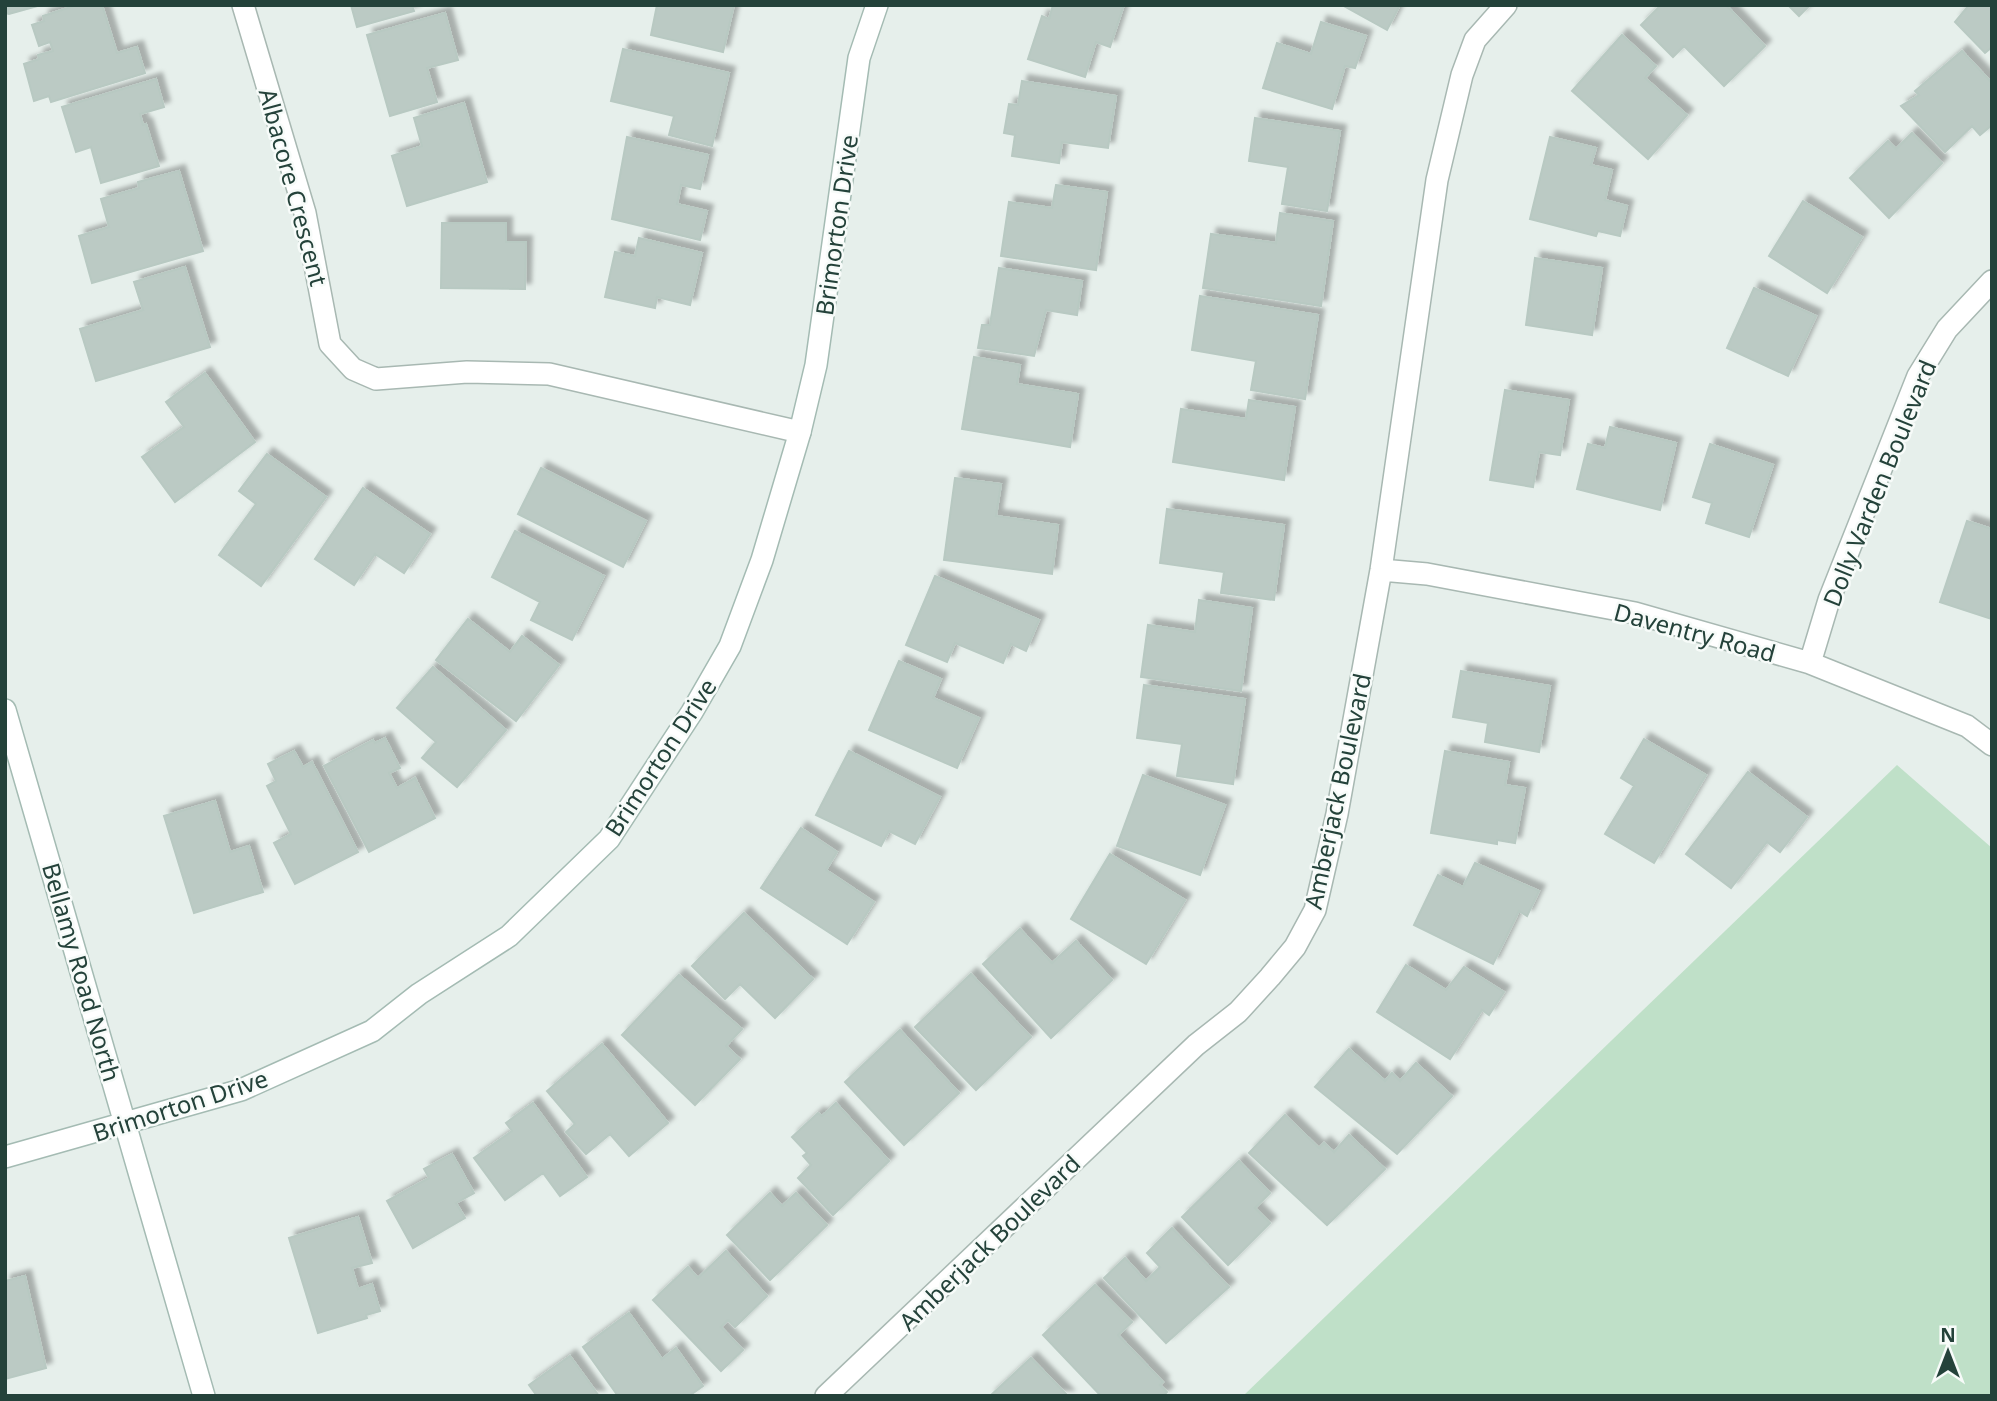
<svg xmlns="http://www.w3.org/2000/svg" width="1997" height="1401" font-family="'Noto Sans',sans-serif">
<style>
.green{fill:#bfe0c8}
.building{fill:#bbcac4;stroke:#b8c9c2;stroke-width:2;filter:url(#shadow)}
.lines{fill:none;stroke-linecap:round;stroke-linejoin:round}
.street-casing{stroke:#a8b8b2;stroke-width:24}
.secondary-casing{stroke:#a4bbb3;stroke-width:24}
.street{stroke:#fff;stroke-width:21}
.secondary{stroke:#fff;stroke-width:21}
.labels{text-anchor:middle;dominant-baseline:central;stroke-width:5;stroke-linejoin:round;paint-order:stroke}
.street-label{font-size:24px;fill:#24423a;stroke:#f7fbf9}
</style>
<defs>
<filter id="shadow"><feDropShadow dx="6" dy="-6" stdDeviation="2" flood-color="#0004"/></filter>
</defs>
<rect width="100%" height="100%" fill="#e6efeb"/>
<path class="green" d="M 1897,765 L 1992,848 L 1992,1396 L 1243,1396 Z"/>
<path class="building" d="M 5,5 L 41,5 L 9,14 L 5,13 Z
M 77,5 L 102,5 L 117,53 L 137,47 L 145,73 L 51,102 L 49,96 L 34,101 L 24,64 L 39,59 L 38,55 L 53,51 L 50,42 L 39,46 L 32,25 L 44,21 L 43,16 Z
M 351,5 L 412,5 L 414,11 L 357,27 Z
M 657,5 L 734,5 L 723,52 L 651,35 Z
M 1053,5 L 1124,5 L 1110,47 L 1096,42 L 1085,77 L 1028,59 L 1042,16 L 1049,19 Z
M 1342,5 L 1400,5 L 1387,30 Z
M 1661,5 L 1726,5 L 1765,46 L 1724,86 L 1684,46 L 1673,57 L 1641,25 Z
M 1788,5 L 1810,5 L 1799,16 Z
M 1969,5 L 1992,5 L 1992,47 L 1985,53 L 1955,22 Z
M 445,13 L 458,60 L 427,68 L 437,102 L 390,116 L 367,35 Z
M 1321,22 L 1366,36 L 1355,68 L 1345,66 L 1332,109 L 1263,88 L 1277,43 L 1311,54 Z
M 1622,35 L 1656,66 L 1645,78 L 1687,115 L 1648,159 L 1572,91 Z
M 623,49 L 729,73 L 712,146 L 669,135 L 674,116 L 611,101 Z
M 1962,51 L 1992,83 L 1992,125 L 1980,135 L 1972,126 L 1945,152 L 1901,106 L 1919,95 L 1915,91 Z
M 156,79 L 164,107 L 140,114 L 143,125 L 146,124 L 159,166 L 101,183 L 91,147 L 76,152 L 62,107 Z
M 1022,81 L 1116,96 L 1108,148 L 1062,142 L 1059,163 L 1012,156 L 1015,135 L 1004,133 L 1009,104 L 1018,105 Z
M 464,103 L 487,182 L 407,206 L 392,156 L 422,146 L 414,118 Z
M 1255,118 L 1340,131 L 1327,211 L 1282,204 L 1288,167 L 1249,161 Z
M 1912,133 L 1942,163 L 1889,218 L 1850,178 L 1888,141 L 1896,149 Z
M 627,137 L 708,155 L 700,189 L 681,185 L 677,204 L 707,211 L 700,240 L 612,219 Z
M 1550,137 L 1596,148 L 1591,165 L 1612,170 L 1605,200 L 1627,206 L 1620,236 L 1598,231 L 1596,236 L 1530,219 Z
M 179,171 L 203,251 L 92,283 L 79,236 L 109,227 L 101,199 L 139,188 L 138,182 Z
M 1056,185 L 1107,192 L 1096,270 L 1001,256 L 1009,202 L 1052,208 Z
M 1803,201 L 1862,237 L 1827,293 L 1769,256 Z
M 1280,213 L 1333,221 L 1321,306 L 1203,288 L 1211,234 L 1276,243 Z
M 442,223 L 506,223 L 506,242 L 526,242 L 525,289 L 441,288 Z
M 639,238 L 702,253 L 690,305 L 657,297 L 655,308 L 605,297 L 615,252 L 635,256 Z
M 1535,258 L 1602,268 L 1592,335 L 1526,325 Z
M 185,267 L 210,347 L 96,381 L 80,329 L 143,310 L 134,282 Z
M 999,268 L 1082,281 L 1077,315 L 1046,310 L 1034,356 L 978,348 L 982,325 L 990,325 Z
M 1754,288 L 1816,316 L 1788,376 L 1727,348 Z
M 1200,296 L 1318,315 L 1305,399 L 1251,390 L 1256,361 L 1192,350 Z
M 974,357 L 1020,365 L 1017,384 L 1078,394 L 1070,447 L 962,429 Z
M 205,373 L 255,442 L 175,502 L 142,457 L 184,427 L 166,402 Z
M 1505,390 L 1569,400 L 1560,455 L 1539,452 L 1533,487 L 1490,480 Z
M 1249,400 L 1295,407 L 1284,480 L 1173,462 L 1181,409 L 1246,419 Z
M 1610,427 L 1676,443 L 1660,510 L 1577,489 L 1588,444 L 1605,448 Z
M 1710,444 L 1773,465 L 1749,537 L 1706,523 L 1712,503 L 1693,497 Z
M 267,454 L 326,497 L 261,586 L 219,555 L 256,504 L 239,491 Z
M 541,468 L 646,521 L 623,567 L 518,514 Z
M 955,478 L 1001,484 L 996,516 L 1058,525 L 1052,574 L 944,560 Z
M 363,488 L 430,534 L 404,573 L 375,554 L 354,585 L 315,559 Z
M 1167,509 L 1284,525 L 1274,600 L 1221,593 L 1224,572 L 1160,563 Z
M 1967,521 L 1992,529 L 1992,619 L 1940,602 Z
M 515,531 L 604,576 L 572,640 L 531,620 L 540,602 L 492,577 Z
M 935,576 L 1039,620 L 1026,651 L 1011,644 L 1003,663 L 955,643 L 947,662 L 906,645 Z
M 1199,600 L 1252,608 L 1241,691 L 1141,677 L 1148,625 L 1195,632 Z
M 468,619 L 510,652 L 522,636 L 559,665 L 516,721 L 436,660 Z
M 899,661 L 941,679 L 933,698 L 979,718 L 957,768 L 869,730 Z
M 433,667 L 506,730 L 457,787 L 422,758 L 436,742 L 397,708 Z
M 1461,671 L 1550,686 L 1539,752 L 1485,742 L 1488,723 L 1453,717 Z
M 1144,685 L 1245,699 L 1233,784 L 1177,776 L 1182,744 L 1137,738 Z
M 385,738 L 400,768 L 389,773 L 397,788 L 415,778 L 435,818 L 369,852 L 324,766 L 373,740 L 375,743 Z
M 1644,739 L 1706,775 L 1654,863 L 1605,834 L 1634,786 L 1621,778 Z
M 294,751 L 303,767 L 312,762 L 358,852 L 295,884 L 274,843 L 291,834 L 267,786 L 276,781 L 268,764 Z
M 849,751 L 940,797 L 915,844 L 889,831 L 881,846 L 816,815 Z
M 1445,751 L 1509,762 L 1505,785 L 1525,788 L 1515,843 L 1497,840 L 1497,844 L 1431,833 Z
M 1748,772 L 1807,817 L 1780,852 L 1767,842 L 1731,888 L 1686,854 Z
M 1143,775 L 1225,805 L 1200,875 L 1117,846 Z
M 215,801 L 230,852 L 249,846 L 263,892 L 194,913 L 164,816 Z
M 801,828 L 837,852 L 826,870 L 874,902 L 847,944 L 761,888 Z
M 1110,854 L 1185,900 L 1146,964 L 1071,919 Z
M 1475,863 L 1539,891 L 1527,916 L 1519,911 L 1493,964 L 1414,925 L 1438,875 L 1463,887 Z
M 744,913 L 813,979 L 775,1018 L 740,984 L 725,999 L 692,966 Z
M 1020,929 L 1052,963 L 1076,941 L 1112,980 L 1051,1038 L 983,964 Z
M 1406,965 L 1446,990 L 1464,967 L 1504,992 L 1489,1015 L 1482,1010 L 1450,1059 L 1377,1012 Z
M 971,974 L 1031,1037 L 976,1090 L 915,1027 Z
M 679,975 L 742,1029 L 726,1046 L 740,1059 L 695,1105 L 622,1035 Z
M 900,1030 L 959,1093 L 904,1145 L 845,1082 Z
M 602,1044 L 668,1123 L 629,1156 L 610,1134 L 586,1154 L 566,1132 L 575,1124 L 547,1091 Z
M 1349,1049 L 1385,1081 L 1392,1073 L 1400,1081 L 1416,1063 L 1452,1096 L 1397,1154 L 1315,1087 Z
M 533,1103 L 587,1177 L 560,1196 L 543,1173 L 505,1200 L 474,1158 L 512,1131 L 506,1123 Z
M 836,1103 L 889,1161 L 833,1215 L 798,1178 L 811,1165 L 803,1156 L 807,1153 L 792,1137 L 818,1113 L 822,1116 Z
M 1285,1115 L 1319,1148 L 1324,1143 L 1334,1152 L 1349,1135 L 1385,1169 L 1327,1225 L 1249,1153 Z
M 452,1154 L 474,1193 L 456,1203 L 465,1218 L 413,1248 L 387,1201 L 429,1178 L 424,1169 Z
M 1239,1161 L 1270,1193 L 1255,1208 L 1270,1223 L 1228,1265 L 1182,1217 Z
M 770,1193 L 782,1206 L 796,1193 L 827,1225 L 770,1280 L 727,1235 Z
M 358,1217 L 372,1263 L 352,1268 L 358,1289 L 372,1284 L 380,1311 L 366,1315 L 367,1318 L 318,1333 L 289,1238 Z
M 1172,1228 L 1229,1287 L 1166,1343 L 1104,1278 L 1125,1258 L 1146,1281 L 1160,1267 L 1147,1253 Z
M 726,1251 L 767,1296 L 735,1327 L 728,1320 L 721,1327 L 743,1350 L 721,1371 L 653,1300 L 688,1267 L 698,1278 Z
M 25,1276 L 46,1368 L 5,1379 L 5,1281 Z
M 1095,1285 L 1132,1322 L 1118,1335 L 1163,1382 L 1160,1385 L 1167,1392 L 1163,1396 L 1101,1396 L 1043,1335 Z
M 629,1313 L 662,1359 L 676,1348 L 703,1386 L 689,1396 L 618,1396 L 583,1347 Z
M 570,1356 L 599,1396 L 537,1396 L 529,1385 Z
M 1031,1358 L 1068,1396 L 990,1396 Z"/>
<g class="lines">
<g class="street-casing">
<path id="street" d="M 243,5 L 305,213 L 330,344 L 353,369 L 376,379 L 467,372 L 549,374 L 800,432
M 1381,570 L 1427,574 L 1635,613 L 1810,663 L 1967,726 L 1992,745
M 1810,663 L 1829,600 L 1918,376 L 1947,329 L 1992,281
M 826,1396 L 1196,1045 L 1238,1012 L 1270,977 L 1295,947 L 1315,910 L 1337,814 L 1381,570 L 1437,180 L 1462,75 L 1475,40 L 1506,5"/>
</g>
<g class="secondary-casing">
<path id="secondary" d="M 5,710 L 204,1396
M 5,1157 L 241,1090 L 372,1031 L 419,994 L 509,936 L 609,839 L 692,712 L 730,646 L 762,560 L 800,432 L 816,365 L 859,58 L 877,5"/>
</g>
<use href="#street" class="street"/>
<use href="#secondary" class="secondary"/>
</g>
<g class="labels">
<g class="street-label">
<text transform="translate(294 187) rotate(75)">Albacore Crescent</text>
<text transform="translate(836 225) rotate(-82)">Brimorton Drive</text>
<text transform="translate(1879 483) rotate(-68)">Dolly Varden Boulevard</text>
<text transform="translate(1695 632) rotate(15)">Daventry Road</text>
<text transform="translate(660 757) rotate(-57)">Brimorton Drive</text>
<text transform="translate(1337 791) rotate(-78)">Amberjack Boulevard</text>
<text transform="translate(82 972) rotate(74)">Bellamy Road North</text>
<text transform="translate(180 1105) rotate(-18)">Brimorton Drive</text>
<text transform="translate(989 1242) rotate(-44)">Amberjack Boulevard</text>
</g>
</g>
<rect width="1997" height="1401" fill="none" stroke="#24423a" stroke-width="14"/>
<g transform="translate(1948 1352)" stroke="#f7fbf9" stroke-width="5" paint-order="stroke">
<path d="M0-5L12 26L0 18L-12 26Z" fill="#24423a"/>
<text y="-10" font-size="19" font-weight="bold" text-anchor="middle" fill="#24423a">N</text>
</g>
</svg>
